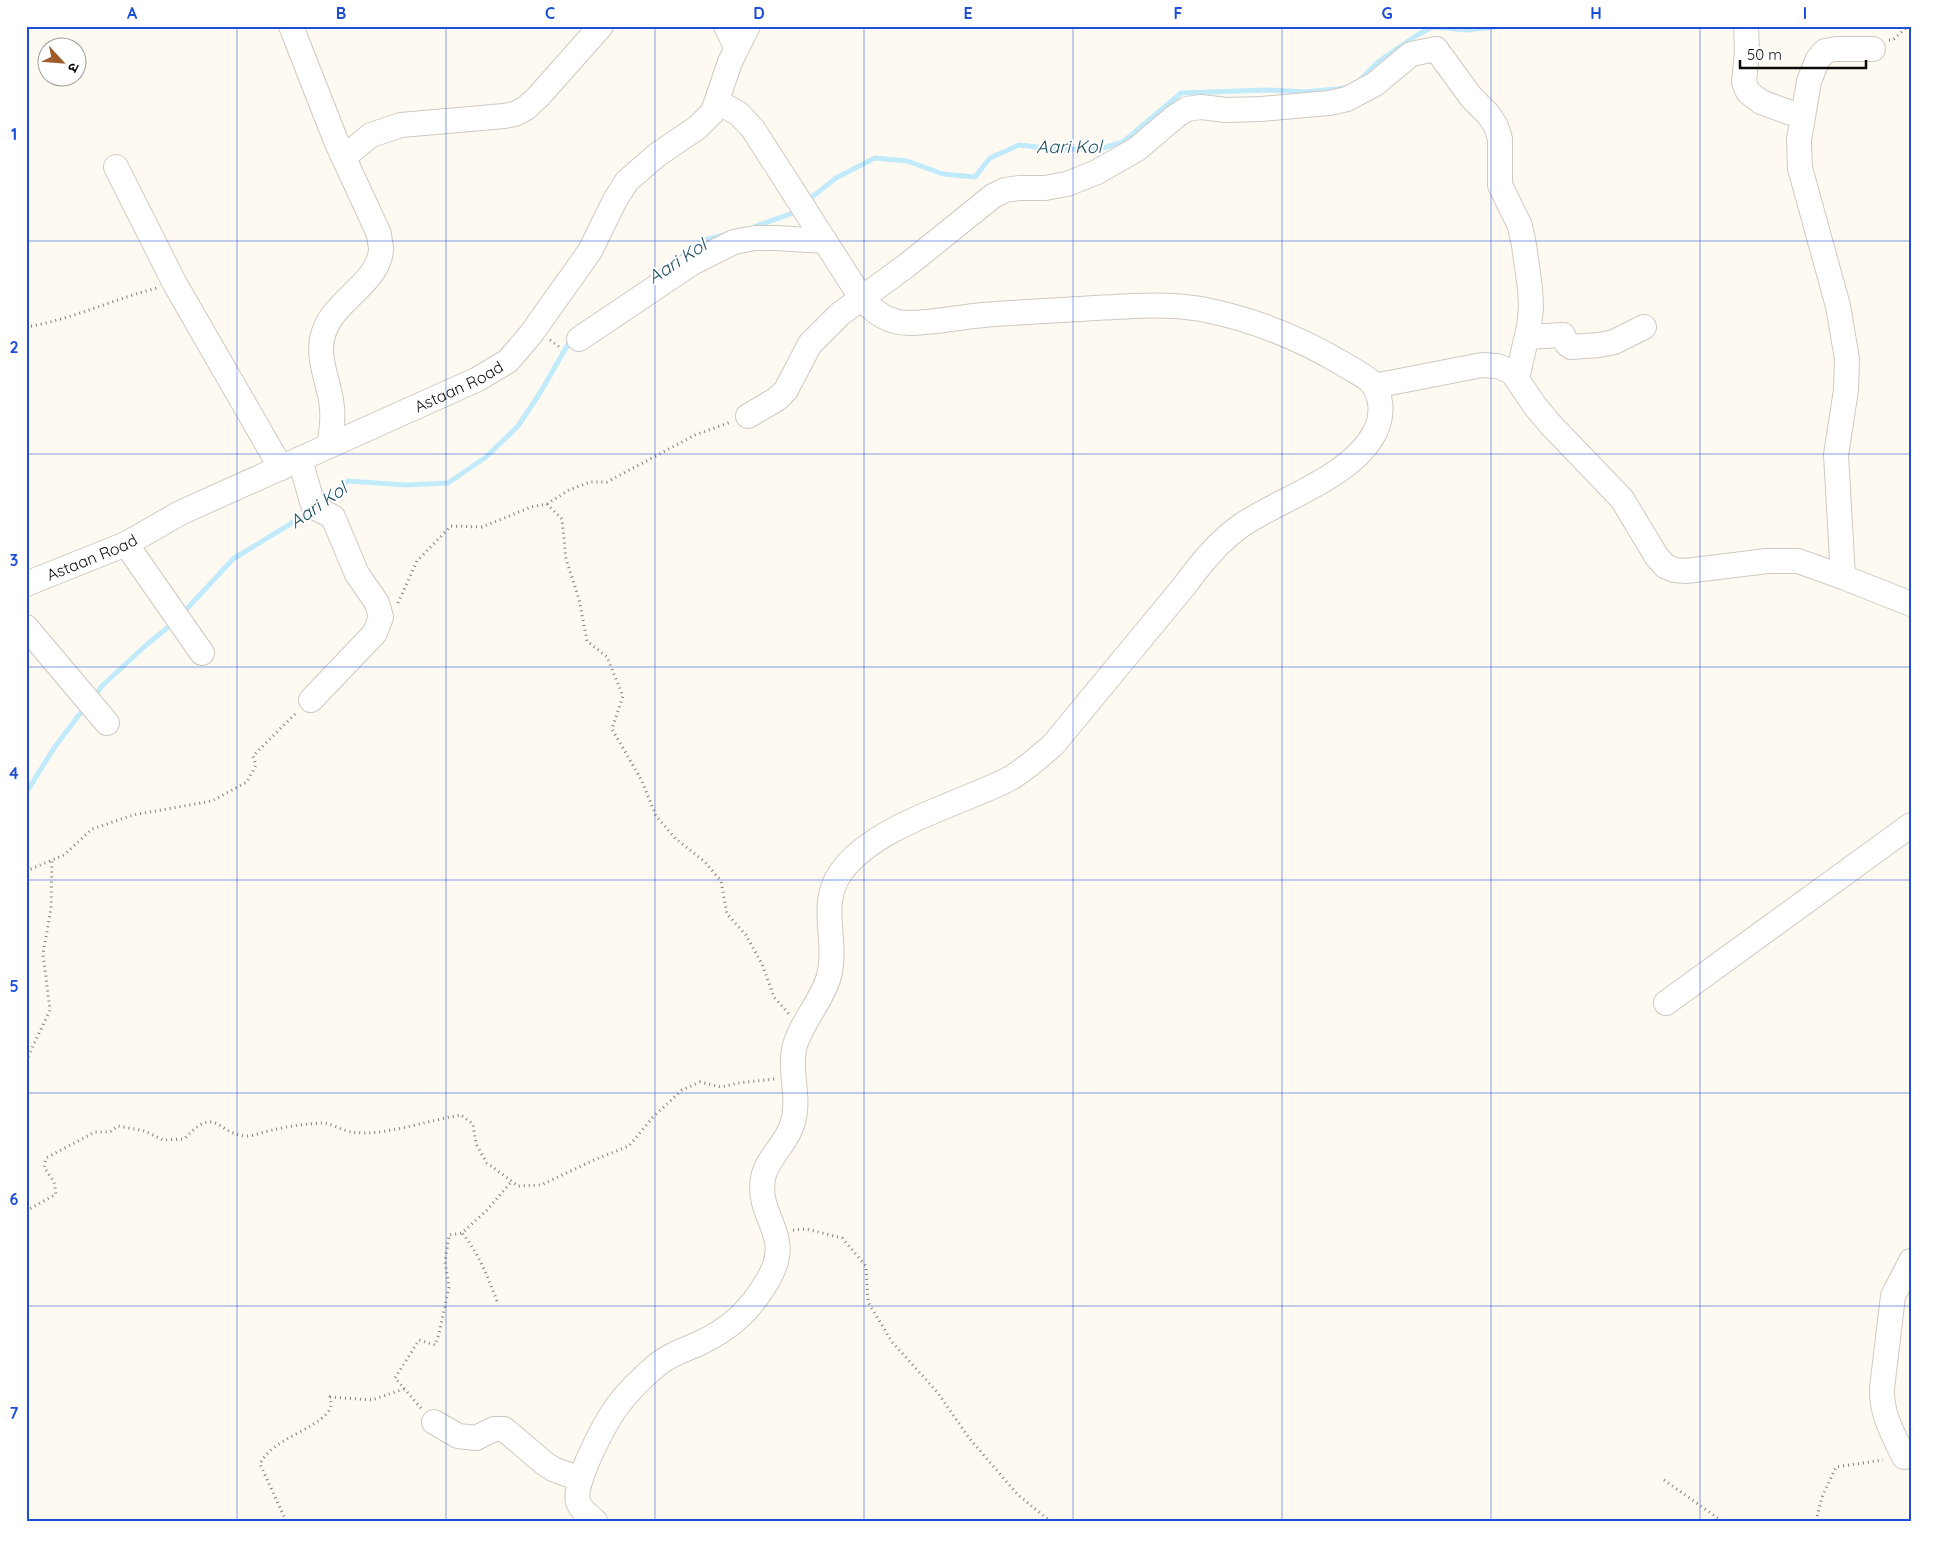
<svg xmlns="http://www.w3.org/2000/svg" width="1937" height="1547" font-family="Quicksand,'Noto Sans Devanagari',sans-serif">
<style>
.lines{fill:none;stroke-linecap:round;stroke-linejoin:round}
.stream{stroke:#c1eafa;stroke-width:5}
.minor-casing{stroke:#cfc9c0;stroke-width:26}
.path{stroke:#827f7a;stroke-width:3;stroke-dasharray:1 4;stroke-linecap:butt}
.minor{stroke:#fff;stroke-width:24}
.grid{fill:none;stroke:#1d4ed8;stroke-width:1;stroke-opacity:0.55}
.labels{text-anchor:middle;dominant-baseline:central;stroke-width:4;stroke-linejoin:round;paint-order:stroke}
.street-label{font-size:16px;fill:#0d0b08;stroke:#fff}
.water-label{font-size:18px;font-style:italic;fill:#1c4e5e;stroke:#fff}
.neatline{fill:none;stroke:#1d4ed8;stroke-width:2}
.grid-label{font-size:16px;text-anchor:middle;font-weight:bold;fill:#1d4ed8}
</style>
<rect width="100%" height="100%" fill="#fefaf2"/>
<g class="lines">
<path class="stream" d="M 1360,80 L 1379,61 L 1417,35 L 1433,27 L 1467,30 L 1505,26
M 807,201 L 836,178 L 875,158 L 907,161 L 943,174 L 975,177 L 990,158 L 1019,145 L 1055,149 L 1100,149 L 1123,142 L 1181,93 L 1268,90 L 1306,92 L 1346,88
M 754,227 L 790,214 L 796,209
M 683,255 L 705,240 L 724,235
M 320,503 L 348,481 L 406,485 L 448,483 L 486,457 L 518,426 L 540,393 L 571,339
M 183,613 L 233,559 L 310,512
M 94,697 L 102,686 L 144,647 L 173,623
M 26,793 L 54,748 L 85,707"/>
<g class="minor-casing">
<g id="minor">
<path d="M 291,26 L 336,141 L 379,234 C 379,239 381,244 381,249 C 380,281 336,300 325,329 C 315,353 327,377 331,400 C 334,416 332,431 329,446"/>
<path d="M 726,26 L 736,47"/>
<path d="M 1746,26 L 1747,52 L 1744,82 L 1748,92 L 1761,102 L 1802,117"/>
<path d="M 344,157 L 371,135 L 401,125 L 504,116 L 515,114 L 526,108 L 538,97 L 601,26"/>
<path d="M 116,167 L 175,284 L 281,468"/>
<path d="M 1527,337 L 1563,335 L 1567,344 L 1571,347 L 1599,345 L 1614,342 L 1644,327"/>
<path d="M 579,339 L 692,263 L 734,242 L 755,238 L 776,238 L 825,241"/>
<path d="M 1374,386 L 1482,365 L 1497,366 L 1512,372 L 1535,406 L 1550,424 L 1622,499 L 1657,557 L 1665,566 L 1674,570 L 1686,571 L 1767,561 L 1798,561 L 1843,577 L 1911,604"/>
<path d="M 748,416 L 777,399 L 786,390 L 810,344 L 840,314 L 906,266 L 993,196 L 1005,190 L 1019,188 L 1045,188 L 1067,184 L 1097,172 L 1137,149 L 1176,116 L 1187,109 L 1201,107 L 1226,110 L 1261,109 L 1329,103 L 1347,99 L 1375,84 L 1411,54 L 1436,49 L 1471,97 L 1488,114 L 1496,126 L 1500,139 L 1500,185 L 1520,226 L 1524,245 L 1530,288 L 1531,307 L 1529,327 L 1517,378"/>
<path d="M 300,459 L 312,502 L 314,507 L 333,517 L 357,574 L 377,603 L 381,617 L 375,633 L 311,700"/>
<path d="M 126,544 L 202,653"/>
<path d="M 1843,577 L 1836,455 L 1846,390 L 1847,359 L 1838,306 L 1800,168 L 1799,140 L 1809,81 L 1818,59 L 1825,51 L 1836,49 L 1873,49"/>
<path id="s1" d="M 26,584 L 126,544 L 180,513 L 478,379 L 508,361 L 531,334 L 590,251 L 615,200 L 627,181 L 657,155 L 698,127 L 713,112 L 730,62 L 748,26"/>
<path d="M 26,627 L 107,723"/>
<path d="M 1666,1003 L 1911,825"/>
<path d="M 434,1422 L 458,1436 L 476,1438 L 494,1429 L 504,1429 L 544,1463 L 553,1469 L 580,1479"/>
<path d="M 1904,1457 C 1893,1434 1881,1414 1882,1388 L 1893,1296 L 1911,1261"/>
<path d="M 595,1521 C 589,1516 581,1510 578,1502 C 572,1484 606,1421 618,1405 C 629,1390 643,1377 657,1365 C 669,1355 684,1350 698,1344 C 730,1329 750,1311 768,1280 C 795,1233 756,1220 763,1178 C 767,1158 786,1144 792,1125 C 801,1099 789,1075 794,1049 C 800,1023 822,1002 829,976 C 838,940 818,904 841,872 C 875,825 958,805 1009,779 C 1025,770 1039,757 1053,745 L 1185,585 C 1202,562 1219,541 1242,525 C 1282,498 1352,477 1375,432 C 1383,416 1383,395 1370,381 C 1363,375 1353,370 1345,365 C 1300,338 1253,319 1201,309 C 1162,302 1120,307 1080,309 C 1048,311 1016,312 984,315 C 959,317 934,323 909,323 C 889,323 875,313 862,299 L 753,129 L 739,114 L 718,102"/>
</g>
</g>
<path class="path" d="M 1889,40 L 1893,40 L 1908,26
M 26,327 C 71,320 113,299 157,288
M 550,340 L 561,348
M 547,504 L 569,490 L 590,482 L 607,482 L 695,435 L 731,422
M 398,603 L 417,561 L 451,526 L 482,527 L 531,507 L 547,504 L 562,519 L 566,559 L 579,599 L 587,641 L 607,657 L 623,696 L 612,729 L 642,781 L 656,816 L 676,839 L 705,862 L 721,881 L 727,914 L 746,935 L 762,964 L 774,997 L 789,1014
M 26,871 L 64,855 L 92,829 L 133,815 L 212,801 L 247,782 L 256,765 L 253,756 L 297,712
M 26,1061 L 50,1010 L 43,954 L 51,908 L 52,860
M 26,1211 L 56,1194 L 54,1182 L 44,1167 L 46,1158 L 95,1132 L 110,1132 L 118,1126 L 145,1131 L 163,1140 L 184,1139 C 218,1103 216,1135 247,1136 C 255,1136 265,1131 273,1130 C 288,1126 307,1124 322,1123 C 332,1123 342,1131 352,1132 C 382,1137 429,1120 461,1115 L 473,1124 L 476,1144 L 487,1163 L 518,1186 L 541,1185 L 594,1160 L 629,1146 L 653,1117 L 682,1090 L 700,1082 L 721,1087 L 738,1083 L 775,1079
M 793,1230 L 806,1229 L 842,1238 L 866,1266 L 868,1302 L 892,1342 L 938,1393 L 969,1438 L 1018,1495 L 1050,1521
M 497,1301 C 487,1276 479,1253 462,1233 L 487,1210 L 511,1182
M 421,1408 L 395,1378 L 419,1340 L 435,1345 L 439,1334 L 449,1287 L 445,1262 L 449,1235 L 462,1233
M 1664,1480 L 1722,1521
M 286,1521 L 260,1464 C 272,1439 313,1431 328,1412 C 332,1407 331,1403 330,1397 L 372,1400 L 404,1389
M 1816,1521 L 1822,1497 L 1836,1467 L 1883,1460"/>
<use href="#minor" class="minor"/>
</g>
<path class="grid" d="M 237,26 L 237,1521M 446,26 L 446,1521M 655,26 L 655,1521M 864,26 L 864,1521M 1073,26 L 1073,1521M 1282,26 L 1282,1521M 1491,26 L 1491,1521M 1700,26 L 1700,1521M 26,241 L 1911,241M 26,454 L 1911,454M 26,667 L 1911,667M 26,880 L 1911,880M 26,1093 L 1911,1093M 26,1306 L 1911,1306"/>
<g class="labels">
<g class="street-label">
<text stroke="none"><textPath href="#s1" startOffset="476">Astaan Road</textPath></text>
<text stroke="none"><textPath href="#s1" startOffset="71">Astaan Road</textPath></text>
</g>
<g class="water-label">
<text x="1069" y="146">Aari Kol</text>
<text transform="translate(677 261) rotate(-33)">Aari Kol</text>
<text transform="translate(318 505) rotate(-35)">Aari Kol</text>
</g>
</g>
<rect width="1937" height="1547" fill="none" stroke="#ffffff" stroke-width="55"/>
<g transform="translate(62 62) rotate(116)"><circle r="24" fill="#ffffff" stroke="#9e9d9c"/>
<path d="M0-4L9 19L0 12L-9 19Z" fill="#9e5b2b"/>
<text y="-8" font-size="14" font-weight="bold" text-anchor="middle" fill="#0d0b08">उ</text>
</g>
<path d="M1740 60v8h126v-8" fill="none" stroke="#0d0b08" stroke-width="2.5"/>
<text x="1747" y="60" font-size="15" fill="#0d0b08" stroke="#ffffff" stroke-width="4" paint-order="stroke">50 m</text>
<rect x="28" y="28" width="1882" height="1492" class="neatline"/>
<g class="grid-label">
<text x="132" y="19">A</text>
<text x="341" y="19">B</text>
<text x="550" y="19">C</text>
<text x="759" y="19">D</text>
<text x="968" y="19">E</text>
<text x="1178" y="19">F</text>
<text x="1387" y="19">G</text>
<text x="1596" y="19">H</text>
<text x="1805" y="19">I</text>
<text x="14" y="140">1</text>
<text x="14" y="353">2</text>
<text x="14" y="566">3</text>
<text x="14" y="779">4</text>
<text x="14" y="992">5</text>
<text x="14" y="1205">6</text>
<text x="14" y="1419">7</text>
</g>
</svg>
